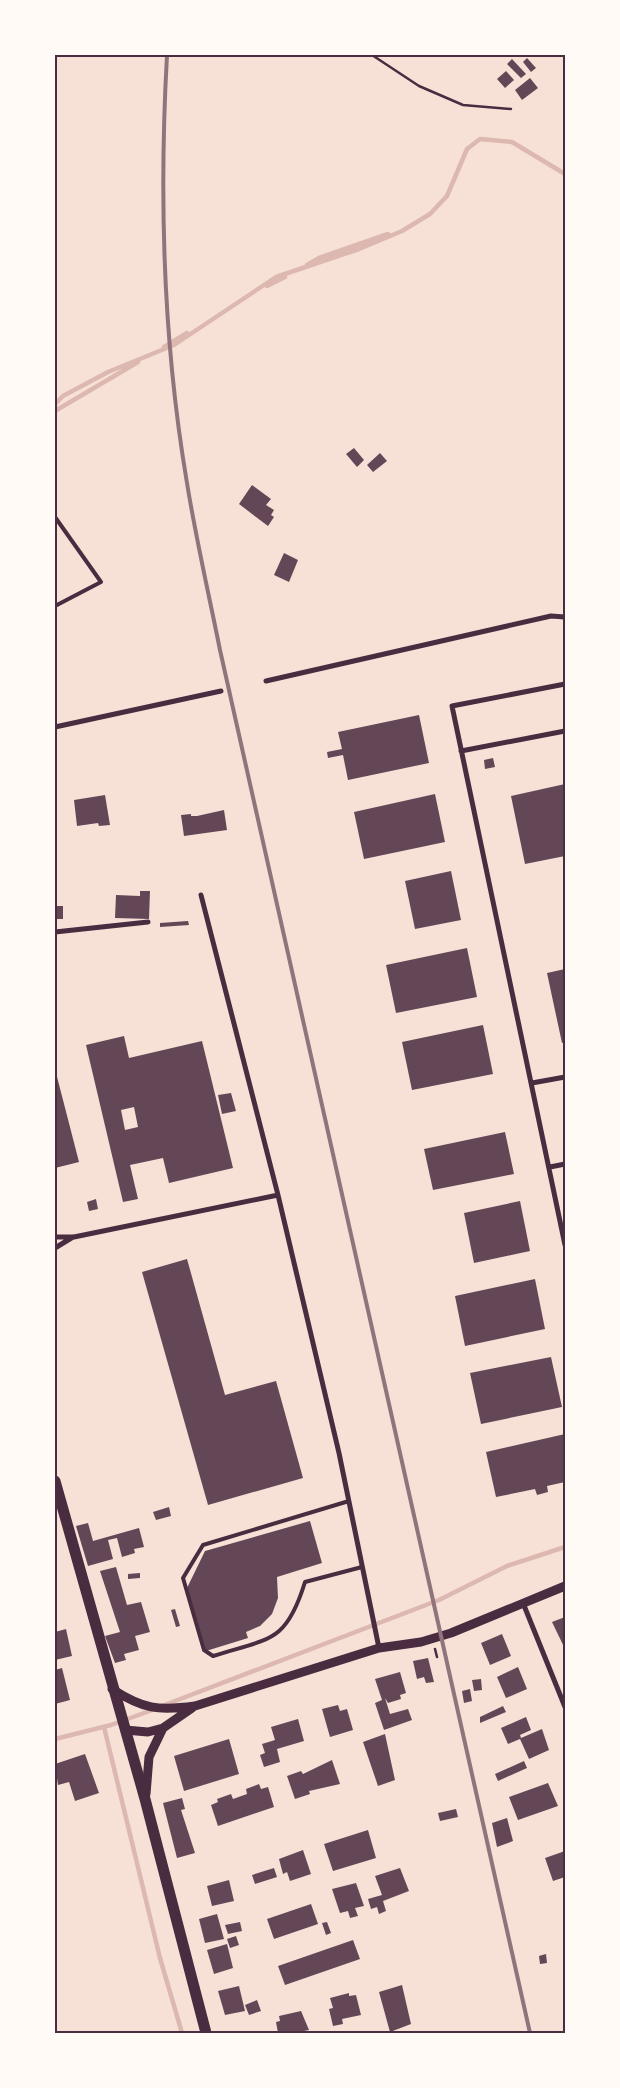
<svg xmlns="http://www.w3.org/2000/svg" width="620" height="2088" font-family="'DejaVu Sans',sans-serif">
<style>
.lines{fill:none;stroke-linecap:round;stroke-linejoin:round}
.stream{stroke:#dcb8b0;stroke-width:4.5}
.building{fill:#644757;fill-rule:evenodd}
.path{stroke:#4a2c40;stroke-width:2.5}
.service{stroke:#4a2c40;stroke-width:4}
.minor{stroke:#4a2c40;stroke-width:5}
.tertiary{stroke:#4a2c40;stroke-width:9}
.primary{stroke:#4a2c40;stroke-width:11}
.rail{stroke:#8f747c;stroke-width:4}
.neatline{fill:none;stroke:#4a2c40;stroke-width:2}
</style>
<rect width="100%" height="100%" fill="#f7e1d7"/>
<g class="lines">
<path class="stream" d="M 307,265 L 319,258 L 388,234
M 267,286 L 285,277
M 164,347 L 187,333
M 55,404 L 63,396 L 108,372 L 174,345 L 276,277 L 359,249 L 402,231 L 430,214 L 447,196 L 467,149 L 480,139 L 512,142 L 565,174
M 55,411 L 138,362
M 162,1706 L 439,1600 L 507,1566 L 565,1547
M 104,1727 L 160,1958 L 182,2033
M 55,1739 L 111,1725 L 155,1709"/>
</g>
<path class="building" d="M 527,58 L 536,68 L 531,72 L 523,62 Z
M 512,59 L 526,74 L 521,78 L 507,64 Z
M 506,71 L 514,80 L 505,88 L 497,79 Z
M 530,78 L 538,88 L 522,100 L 515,90 Z
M 354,448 L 364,460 L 357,467 L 346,454 Z
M 380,453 L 387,461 L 373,472 L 367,465 Z
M 252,485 L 271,499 L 266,505 L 274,510 L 271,515 L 274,517 L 268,526 L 239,504 Z
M 284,553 L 298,560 L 289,582 L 274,575 Z
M 419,715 L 429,763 L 348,780 L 343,755 L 328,758 L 327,752 L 342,749 L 338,732 Z
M 493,758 L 495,767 L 485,769 L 484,760 Z
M 565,784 L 565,856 L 525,864 L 511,796 Z
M 435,794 L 445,842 L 364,859 L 354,812 Z
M 105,795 L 110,825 L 99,826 L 98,823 L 77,826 L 74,800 Z
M 224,810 L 227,830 L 184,836 L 181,815 L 191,814 L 191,816 L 197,816 Z
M 451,871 L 461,920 L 415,929 L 405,881 Z
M 140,891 L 150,891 L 149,919 L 115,918 L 116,895 L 140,896 Z
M 55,906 L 63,906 L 63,919 L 55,919 Z
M 188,921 L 189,925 L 160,927 L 160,923 Z
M 467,948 L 477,997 L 396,1013 L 386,965 Z
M 565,969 L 565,1042 L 562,1043 L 547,973 Z
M 483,1025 L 493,1074 L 412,1090 L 402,1042 Z
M 124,1036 L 129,1058 L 202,1041 L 233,1168 L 169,1183 L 163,1158 L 130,1165 L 138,1199 L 123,1202 L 86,1045 ZM 134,1107 L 138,1127 L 125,1130 L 121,1110 Z
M 55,1069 L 79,1162 L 55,1168 Z
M 231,1093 L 236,1111 L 222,1114 L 218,1095 Z
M 505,1132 L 514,1174 L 433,1190 L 424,1149 Z
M 96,1199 L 98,1209 L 89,1211 L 87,1202 Z
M 520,1201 L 530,1251 L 474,1263 L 464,1213 Z
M 187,1259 L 225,1395 L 276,1381 L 303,1478 L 208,1505 L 142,1272 Z
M 535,1279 L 545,1329 L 465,1346 L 455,1296 Z
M 551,1357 L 562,1407 L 481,1424 L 470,1373 Z
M 565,1434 L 565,1482 L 547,1486 L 548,1492 L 537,1495 L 535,1489 L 496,1497 L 486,1452 Z
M 169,1507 L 171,1516 L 156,1520 L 153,1512 Z
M 310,1521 L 322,1563 L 277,1577 L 278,1598 L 272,1614 L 260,1626 L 246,1632 L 248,1638 L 206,1651 L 187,1588 L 205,1551 Z
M 88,1523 L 93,1541 L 139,1528 L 144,1547 L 134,1549 L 135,1553 L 122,1557 L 117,1538 L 108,1540 L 113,1559 L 88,1566 L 76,1526 Z
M 116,1567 L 127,1605 L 141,1602 L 150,1632 L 135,1636 L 139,1650 L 124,1654 L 126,1660 L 115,1663 L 105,1636 L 120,1632 L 100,1571 Z
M 140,1573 L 140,1578 L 128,1579 L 128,1574 Z
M 175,1609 L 180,1626 L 176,1627 L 171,1610 Z
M 565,1617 L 565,1649 L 552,1622 Z
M 66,1629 L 72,1656 L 55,1660 L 55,1632 Z
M 502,1634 L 511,1656 L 490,1665 L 481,1643 Z
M 428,1658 L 434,1682 L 426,1683 L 424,1677 L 417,1679 L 413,1661 Z
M 518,1667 L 527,1689 L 506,1698 L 497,1677 Z
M 62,1668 L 70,1700 L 55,1704 L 55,1670 Z
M 400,1672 L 406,1693 L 400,1695 L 401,1699 L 388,1703 L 385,1698 L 390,1714 L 408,1709 L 412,1720 L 384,1730 L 375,1703 L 382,1700 L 375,1679 Z
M 481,1679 L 482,1690 L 474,1691 L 472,1680 Z
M 470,1689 L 472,1701 L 464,1703 L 462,1691 Z
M 338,1705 L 340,1711 L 347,1709 L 353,1730 L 330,1737 L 322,1709 Z
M 503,1706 L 506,1712 L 480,1723 L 480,1717 Z
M 526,1717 L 531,1730 L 520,1735 L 521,1738 L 542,1729 L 549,1750 L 529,1759 L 520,1739 L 508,1744 L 501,1728 Z
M 298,1719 L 304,1741 L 277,1749 L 280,1762 L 264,1767 L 260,1755 L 265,1753 L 262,1744 L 275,1740 L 271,1727 Z
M 385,1734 L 395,1780 L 378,1786 L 363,1742 Z
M 229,1739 L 239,1774 L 184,1791 L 174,1756 Z
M 85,1754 L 99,1793 L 75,1801 L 69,1782 L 58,1785 L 55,1764 Z
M 332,1760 L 340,1784 L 309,1791 L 310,1794 L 295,1799 L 287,1776 L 301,1771 L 303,1774 Z
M 524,1761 L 527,1768 L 498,1781 L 495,1774 Z
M 548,1783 L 558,1806 L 518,1820 L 509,1797 Z
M 259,1784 L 261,1789 L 268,1787 L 274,1807 L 218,1826 L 211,1805 L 218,1802 L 217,1799 L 231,1794 L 233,1799 L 247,1794 L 246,1789 Z
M 182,1798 L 185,1809 L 181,1810 L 195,1853 L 177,1858 L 163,1803 Z
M 456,1809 L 458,1817 L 440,1821 L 438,1813 Z
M 507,1818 L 513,1841 L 497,1847 L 492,1823 Z
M 368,1830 L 376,1858 L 333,1871 L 324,1844 Z
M 303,1850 L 311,1874 L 290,1881 L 287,1872 L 283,1874 L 279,1859 Z
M 565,1851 L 565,1877 L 553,1881 L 545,1858 Z
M 274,1868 L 277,1877 L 255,1884 L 252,1875 Z
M 400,1868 L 409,1891 L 383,1901 L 386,1911 L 379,1914 L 377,1907 L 371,1909 L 368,1899 L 382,1895 L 375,1876 Z
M 229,1880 L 234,1901 L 212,1906 L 207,1886 Z
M 356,1883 L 364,1906 L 355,1908 L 358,1916 L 350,1918 L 348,1911 L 340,1913 L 332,1889 Z
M 311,1904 L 318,1924 L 274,1939 L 267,1919 Z
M 217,1914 L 224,1939 L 205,1943 L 199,1919 Z
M 240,1922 L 242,1931 L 228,1934 L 225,1925 Z
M 327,1922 L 331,1933 L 326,1935 L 322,1923 Z
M 236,1936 L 239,1945 L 230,1948 L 227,1939 Z
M 353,1940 L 360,1959 L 285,1985 L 278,1966 Z
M 227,1944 L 233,1968 L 214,1974 L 207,1950 Z
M 546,1954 L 547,1963 L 540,1964 L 539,1956 Z
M 402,1985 L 411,2024 L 390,2032 L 379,1992 Z
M 239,1986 L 245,2011 L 225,2015 L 218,1991 Z
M 349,1993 L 349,1996 L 356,1995 L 361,2015 L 342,2019 L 343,2024 L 333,2026 L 329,2009 L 333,2008 L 330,1998 Z
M 257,2000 L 261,2011 L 249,2015 L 245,2005 Z
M 301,2011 L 309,2030 L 304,2031 L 305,2033 L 278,2033 L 276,2022 L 280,2021 L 279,2016 Z"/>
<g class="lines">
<path class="path" d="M 372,55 L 419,86 L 463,105 L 511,109
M 435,1649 L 437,1657"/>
<path class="service" d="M 55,517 L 101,582 L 55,606
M 349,1501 L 203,1545 L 183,1578 L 204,1650 L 213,1656 C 269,1638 286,1644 305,1582 L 362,1567"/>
<path class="minor" d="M 266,681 L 551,616 L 565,617
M 565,684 L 452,706 L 565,1245
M 55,727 L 221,691
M 461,751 L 565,731
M 201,895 L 278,1195
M 55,932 L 148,922
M 532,1083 L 565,1077
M 550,1167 L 565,1164
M 55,1237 L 74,1237 L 278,1195 L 339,1453 L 379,1648
M 55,1248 L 73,1237
M 523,1603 L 565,1707"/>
<path class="tertiary" d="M 112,1689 C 143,1709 158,1711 195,1706 L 379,1648 L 421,1642 L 451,1633 L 565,1586
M 125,1730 L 148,1732 L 163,1728
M 146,1794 L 149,1757 L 163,1728 L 192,1708"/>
<path class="primary" d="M 55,1481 L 145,1799 L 206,2033"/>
<path class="rail" d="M 167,55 C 159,198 163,342 187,483 C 196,539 209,595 220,650 L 530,2033"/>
</g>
<rect width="620" height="2088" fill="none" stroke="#fffaf5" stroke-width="112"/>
<rect x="56" y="56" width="508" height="1976" class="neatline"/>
</svg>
